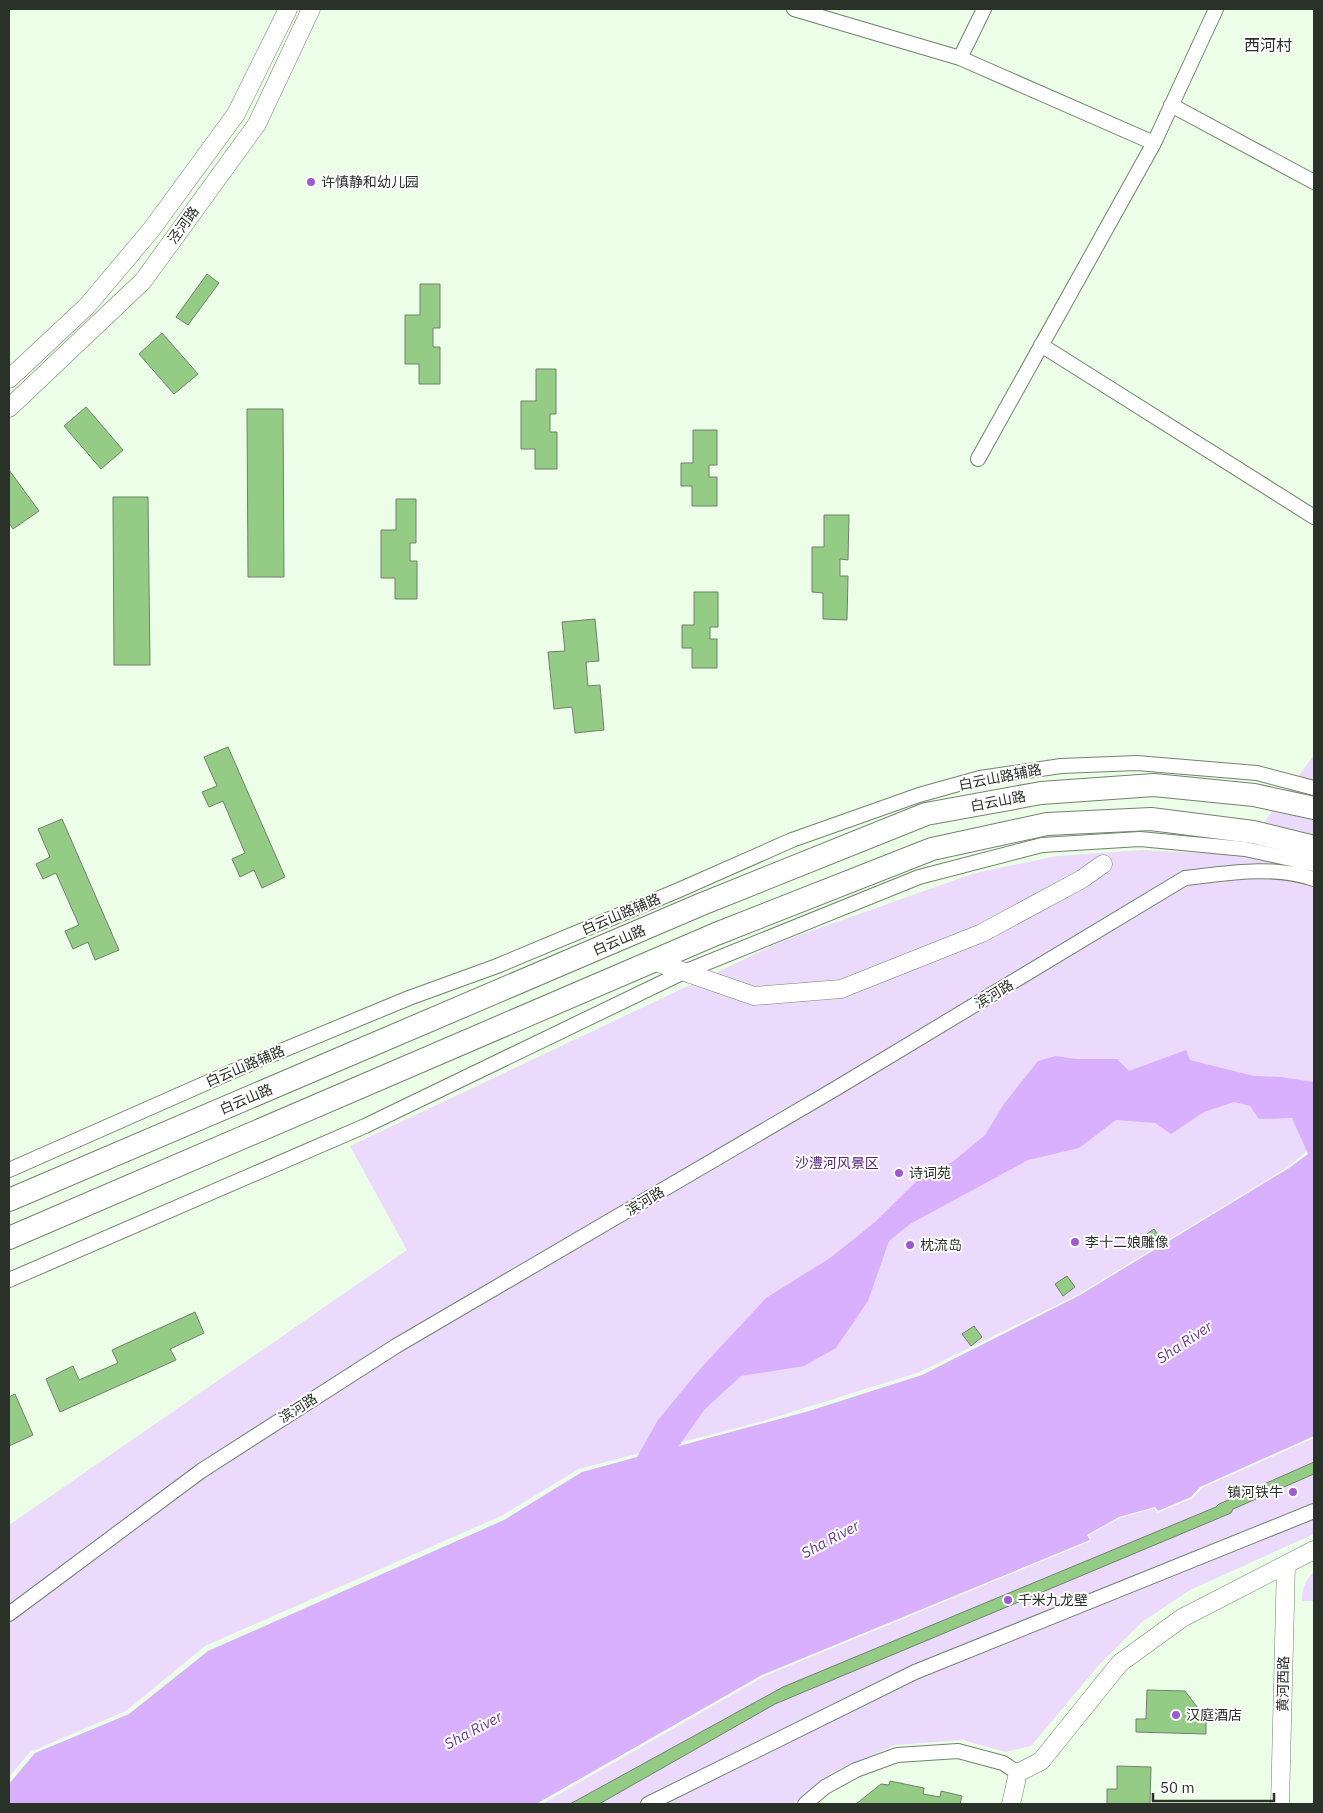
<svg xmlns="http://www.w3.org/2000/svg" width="1323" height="1813" font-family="'IBM Plex Sans','Noto Sans SC',sans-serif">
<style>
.green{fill:#ebdafc}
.water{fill:#d8b0fd;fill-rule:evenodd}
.building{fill:#94cc86;stroke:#70806c}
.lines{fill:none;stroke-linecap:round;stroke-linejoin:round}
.minor-casing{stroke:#72826e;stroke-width:16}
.tertiary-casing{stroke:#72826e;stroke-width:19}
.trunk-casing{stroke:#72826e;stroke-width:24}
.minor{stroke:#fff;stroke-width:14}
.tertiary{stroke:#fff;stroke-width:18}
.trunk{stroke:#fff;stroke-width:22}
.poi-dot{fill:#9d5bd0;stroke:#fff;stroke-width:2}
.labels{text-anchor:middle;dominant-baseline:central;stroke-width:4;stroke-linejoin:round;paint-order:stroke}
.poi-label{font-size:14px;fill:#2a3128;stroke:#fff;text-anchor:start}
.street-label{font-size:14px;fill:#2a3128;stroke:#fff}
.park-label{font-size:14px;fill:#56237a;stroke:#fff}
.water-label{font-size:15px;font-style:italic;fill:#6a3990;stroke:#fff}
.quarter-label{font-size:16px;fill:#2a3128;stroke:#fff}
</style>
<rect width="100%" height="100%" fill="#ecfee7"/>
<path class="green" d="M 1314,755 L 1314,1145 L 1288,1167 L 1079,1294 L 920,1372 L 763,1421 L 579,1469 L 501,1516 L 205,1646 L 126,1711 L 30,1752 L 9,1777 L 9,1525 L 407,1250 L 350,1146 L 783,941 L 975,873 L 1057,856 L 1142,850 L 1240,855 Z
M 1314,1438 L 1314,1534 L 1190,1590 L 1142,1622 L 1098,1666 L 1031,1746 L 1006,1752 L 962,1740 L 895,1745 L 831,1773 L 793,1804 L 542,1804 L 765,1676 L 1091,1541 L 1089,1535 L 1120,1518 L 1155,1508 L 1157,1513 L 1193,1498 L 1202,1488 Z
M 1314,1571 L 1314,1601 L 1302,1601 C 1302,1588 1305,1581 1314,1571 Z"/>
<path class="water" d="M 1186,1050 L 1190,1060 L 1254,1076 L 1280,1077 L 1314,1082 L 1314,1436 L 1200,1487 L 1191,1497 L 1158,1511 L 1155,1507 L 1119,1517 L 1087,1535 L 1090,1540 L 762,1675 L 536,1804 L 9,1804 L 9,1784 L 35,1753 L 129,1714 L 208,1651 L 504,1520 L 582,1472 L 637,1457 L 658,1420 L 700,1369 L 766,1298 L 830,1258 L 874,1223 L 932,1166 L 951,1163 L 985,1135 L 1004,1104 L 1038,1061 L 1056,1056 L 1077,1059 L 1117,1059 L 1129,1071 ZM 1234,1102 L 1250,1106 L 1259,1119 L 1292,1118 L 1308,1154 L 1289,1168 L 1080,1295 L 922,1375 L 809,1411 L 679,1446 L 704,1410 L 741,1376 L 804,1366 L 836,1348 L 868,1301 L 889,1241 L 910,1224 L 1028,1160 L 1079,1148 L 1116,1120 L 1155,1123 L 1171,1134 L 1204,1112 Z"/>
<path class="building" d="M 207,274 L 219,283 L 188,325 L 176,317 Z
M 420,284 L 440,284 L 440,328 L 433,328 L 433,347 L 440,347 L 440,384 L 419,384 L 419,364 L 405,364 L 405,315 L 420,315 Z
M 162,333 L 198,374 L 174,394 L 139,354 Z
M 536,369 L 556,369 L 556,414 L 550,414 L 550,432 L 557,432 L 557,469 L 535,469 L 535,449 L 521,449 L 521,401 L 536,401 Z
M 86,407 L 123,450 L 101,469 L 64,426 Z
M 247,409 L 283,409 L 284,577 L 248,577 Z
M 693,430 L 717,430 L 717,465 L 709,465 L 709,477 L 717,477 L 717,506 L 692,506 L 692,486 L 681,486 L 681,463 L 693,463 Z
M 9,470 L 39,511 L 13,529 L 9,523 Z
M 113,497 L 148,497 L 150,665 L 114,665 Z
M 396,499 L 416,499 L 416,543 L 410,543 L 410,561 L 417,561 L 417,599 L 395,599 L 395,578 L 381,578 L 381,530 L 396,530 Z
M 824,515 L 849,515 L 848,560 L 840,559 L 840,576 L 848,576 L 847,620 L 823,619 L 823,593 L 812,592 L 812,547 L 824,547 Z
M 694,592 L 718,592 L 718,627 L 710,627 L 710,639 L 717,639 L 717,668 L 692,668 L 692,648 L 682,648 L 682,625 L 694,625 Z
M 595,619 L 599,661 L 586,662 L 588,686 L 600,685 L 604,730 L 575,733 L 572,707 L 554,709 L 548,652 L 565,651 L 562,622 Z
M 228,747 L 285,877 L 262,888 L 254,870 L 240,877 L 232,859 L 245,853 L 223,801 L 209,807 L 202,792 L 217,786 L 204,757 Z
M 62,819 L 119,950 L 95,960 L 88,942 L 73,949 L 65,931 L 79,925 L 56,873 L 43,879 L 36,864 L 50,857 L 38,829 Z
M 1154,1229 L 1162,1240 L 1150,1248 L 1143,1237 Z
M 1067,1276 L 1075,1287 L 1063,1296 L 1055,1284 Z
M 195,1312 L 204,1333 L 170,1349 L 176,1360 L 60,1412 L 46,1379 L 73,1366 L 79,1380 L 118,1363 L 112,1350 Z
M 974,1326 L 982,1337 L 971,1346 L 962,1334 Z
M 15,1394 L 33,1435 L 9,1446 L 9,1397 Z
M 1314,1462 L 1314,1474 L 1233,1509 L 1231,1513 L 775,1704 L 599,1804 L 570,1804 L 783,1687 L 1216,1507 L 1219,1504 Z
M 1147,1690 L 1185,1691 L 1197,1707 L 1206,1711 L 1206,1734 L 1136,1732 L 1136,1719 L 1146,1719 Z
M 1117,1766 L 1151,1767 L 1150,1804 L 1107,1804 L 1107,1789 L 1117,1789 Z
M 890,1781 L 924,1788 L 923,1794 L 940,1797 L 941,1791 L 962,1796 L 960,1804 L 856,1804 L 881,1784 L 889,1785 Z"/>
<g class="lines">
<g class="minor-casing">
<path id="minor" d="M 794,9 L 960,58 L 984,9
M 960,58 L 1154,143
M 1171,105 L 1314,182
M 1041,345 L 1314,517
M 978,459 L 1154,143 L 1216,9
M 9,1170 L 240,1068 L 409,998 L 497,966 L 679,890 L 792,840 L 919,795 L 980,778 L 1061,766 L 1137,763 L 1257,773 L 1314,788
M 9,1280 L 365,1126 L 684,972 L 919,877 L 1042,845 L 1140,839 L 1245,849 L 1314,864
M 9,1614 L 201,1471 L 396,1346 L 835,1089 L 1185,878 C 1229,873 1271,865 1314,879
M 648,1804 L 915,1672 L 1314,1511
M 805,1804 L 825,1787 L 856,1770 L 897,1755 L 958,1751 L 1003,1763 L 1018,1773"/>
</g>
<g class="tertiary-casing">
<path id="tertiary" d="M 9,379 L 87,306 L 151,230 L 236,114 L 288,9
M 9,408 L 143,281 L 257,124 L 311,9
M 653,961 L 754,996 L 841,989 L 982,933 L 1082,879 L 1103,864
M 1011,1804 L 1018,1773 L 1041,1761 L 1120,1663 L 1182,1618 L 1314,1550
M 1280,1804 L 1286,1564"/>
</g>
<g class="trunk-casing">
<path id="trunk" d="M 9,1200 L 702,904 L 926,814 L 1041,793 L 1154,785 L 1254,795 L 1314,808
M 9,1238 L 716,934 L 932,849 L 1047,824 L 1151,819 L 1253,832 L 1314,847"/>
</g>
<use href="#minor" class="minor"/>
<use href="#tertiary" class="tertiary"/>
<use href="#trunk" class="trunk"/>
</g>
<g class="poi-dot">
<circle cx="311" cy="182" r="5"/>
<circle cx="899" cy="1173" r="5"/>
<circle cx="1075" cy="1242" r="5"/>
<circle cx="910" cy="1245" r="5"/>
<circle cx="1293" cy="1492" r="5"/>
<circle cx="1008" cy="1600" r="5"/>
<circle cx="1176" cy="1715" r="5"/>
</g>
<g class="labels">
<g class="poi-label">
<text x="321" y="182">许慎静和幼儿园</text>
<text x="909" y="1173">诗词苑</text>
<text x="1085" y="1242">李十二娘雕像</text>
<text x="920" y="1245">枕流岛</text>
<text x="1283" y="1492" text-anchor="end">镇河铁牛</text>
<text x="1018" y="1600">千米九龙壁</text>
<text x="1186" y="1715">汉庭酒店</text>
</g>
<g class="street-label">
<text transform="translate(183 225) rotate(-54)">泾河路</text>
<text transform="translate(1000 777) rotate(-11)">白云山路辅路</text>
<text transform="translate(998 801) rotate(-11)">白云山路</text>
<text transform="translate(621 914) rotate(-23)">白云山路辅路</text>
<text transform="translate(619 940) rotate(-23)">白云山路</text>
<text transform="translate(994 994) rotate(-31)">滨河路</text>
<text transform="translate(245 1066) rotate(-23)">白云山路辅路</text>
<text transform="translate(246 1099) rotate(-23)">白云山路</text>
<text transform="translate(645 1201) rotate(-31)">滨河路</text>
<text transform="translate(298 1408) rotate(-32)">滨河路</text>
<text transform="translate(1283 1684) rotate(-89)">黄河西路</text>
</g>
<g class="park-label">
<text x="837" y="1163">沙澧河风景区</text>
</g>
<g class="water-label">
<text transform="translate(1184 1342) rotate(-34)">Sha River</text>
<text transform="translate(830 1539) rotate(-28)">Sha River</text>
<text transform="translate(473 1730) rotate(-28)">Sha River</text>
</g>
<g class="quarter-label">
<text x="1268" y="45">西河村</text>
</g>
</g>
<rect width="1323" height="1813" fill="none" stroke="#2a3128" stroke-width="20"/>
<path d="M1153 1793v8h121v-8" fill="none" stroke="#2a3128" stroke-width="2.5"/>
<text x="1160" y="1793" font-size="15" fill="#2a3128" stroke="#ffffff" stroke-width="4" paint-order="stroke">50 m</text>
</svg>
